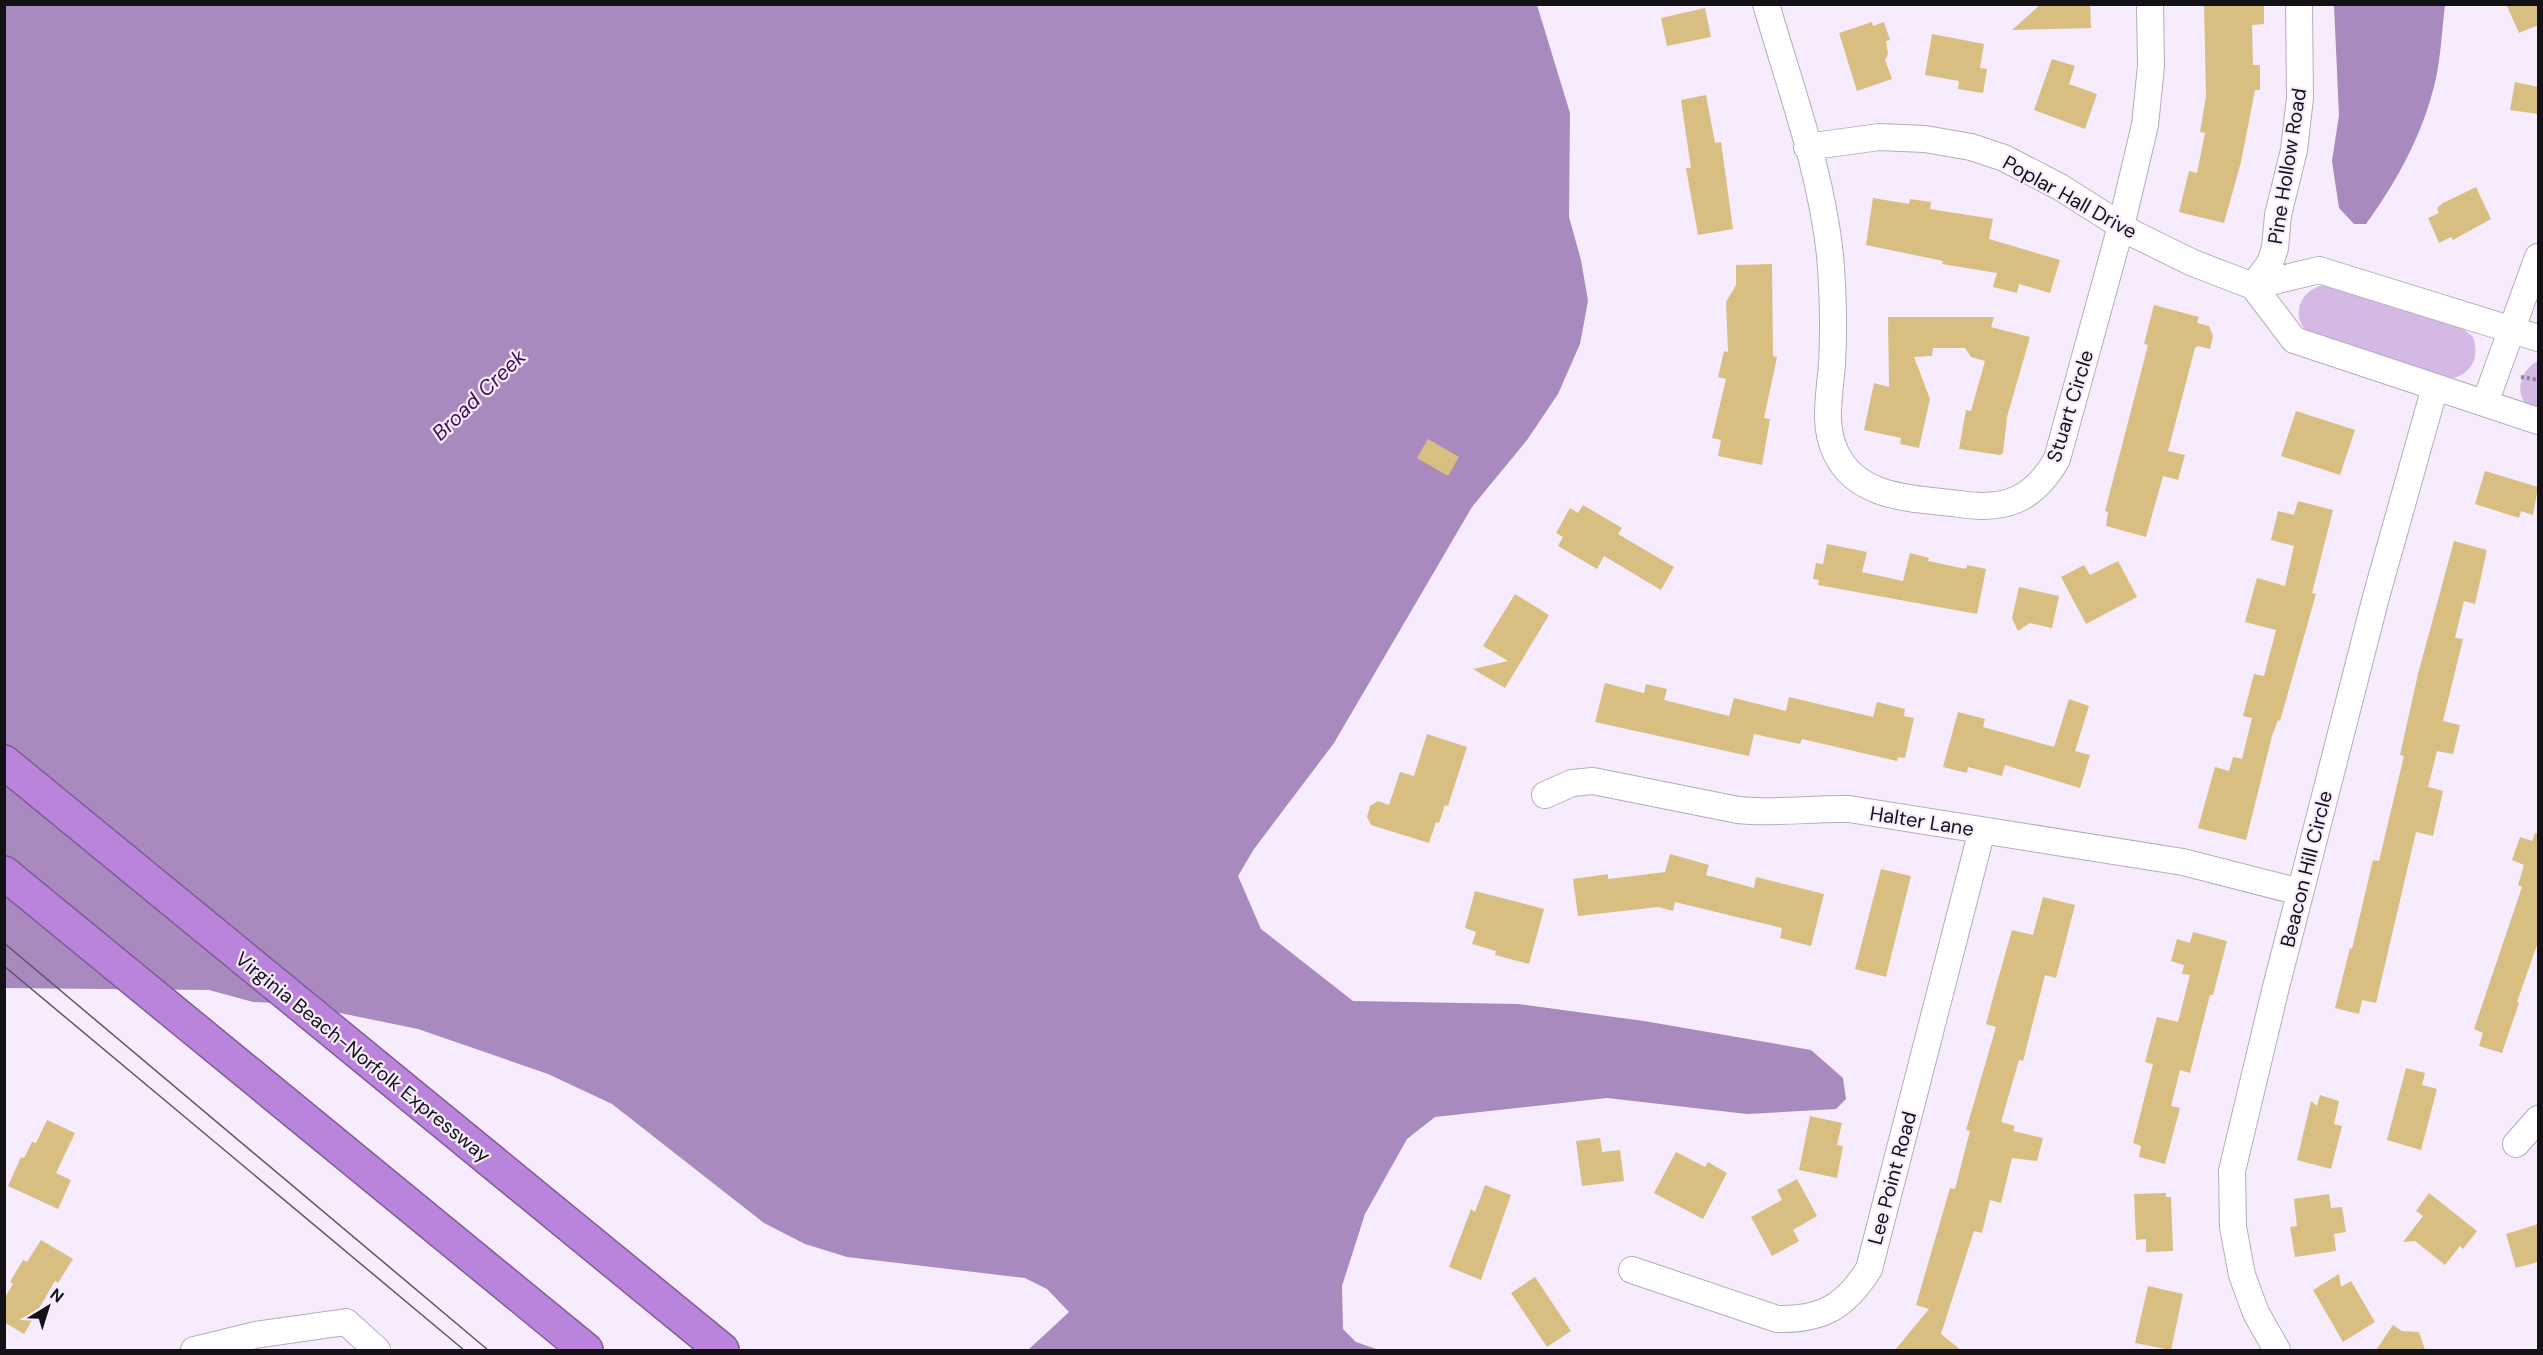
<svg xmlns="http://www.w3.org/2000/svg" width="2543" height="1355" font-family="'DM Sans',sans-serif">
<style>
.green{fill:#d3b9e4}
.water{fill:#a98abe}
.building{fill:#d9be82}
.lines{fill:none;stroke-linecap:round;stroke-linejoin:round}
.minor-casing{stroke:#b5acbc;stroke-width:28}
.highway-casing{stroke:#805c97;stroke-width:36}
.path{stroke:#8d8691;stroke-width:4;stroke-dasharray:3 3;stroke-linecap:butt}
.minor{stroke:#fff;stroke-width:26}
.highway{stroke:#ba84dc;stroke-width:33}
.tram{stroke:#5c5760;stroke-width:1.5}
.labels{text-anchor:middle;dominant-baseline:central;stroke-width:4.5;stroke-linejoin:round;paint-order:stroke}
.street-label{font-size:20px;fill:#141116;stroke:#f6ecfd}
.water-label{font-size:21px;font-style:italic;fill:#3b1151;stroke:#f6ecfd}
</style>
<rect width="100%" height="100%" fill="#f6ecfd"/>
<path class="green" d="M 2327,284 L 2459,325 L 2473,337 C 2480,358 2472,374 2450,379 L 2310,335 C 2289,316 2299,289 2327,284 Z
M 2538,361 L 2538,412 C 2512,403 2517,371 2538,361 Z"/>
<path class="water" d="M 5,5 L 1537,5 L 1570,113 L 1569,217 L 1581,260 L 1588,301 L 1580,344 L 1558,394 L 1527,440 L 1472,507 L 1334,743 L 1254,849 L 1238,876 L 1261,929 L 1353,1001 L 1518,1004 L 1644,1021 L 1811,1050 L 1843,1078 L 1846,1099 L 1836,1109 L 1747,1114 L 1607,1098 L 1435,1117 L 1407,1139 L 1365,1214 L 1342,1286 L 1343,1329 L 1356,1342 L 1379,1350 L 1028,1350 L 1069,1312 L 1047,1289 L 1025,1278 L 847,1257 L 805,1244 L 764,1223 L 612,1104 L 548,1074 L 418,1029 L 296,1004 L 253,1002 L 209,990 L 5,988 Z
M 2334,5 L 2445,5 C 2442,29 2441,55 2436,78 C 2424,132 2398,180 2366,224 L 2354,224 L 2339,208 L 2332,161 L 2339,115 Z"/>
<path class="building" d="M 2041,4 L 2090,4 L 2091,28 L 2012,30 Z
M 2204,4 L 2264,4 L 2264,24 L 2252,25 L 2253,65 L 2260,65 L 2260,90 L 2255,90 L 2241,162 L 2224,223 L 2179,212 L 2189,171 L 2197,173 L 2205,133 L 2200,132 L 2206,96 Z
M 2506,4 L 2538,4 L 2538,25 L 2519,33 Z
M 1705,8 L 1711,37 L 1667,46 L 1661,18 Z
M 1872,22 L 1873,26 L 1884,22 L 1890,40 L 1886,41 L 1888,54 L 1885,60 L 1892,79 L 1857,91 L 1839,33 Z
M 1932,34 L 1984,44 L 1980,68 L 1987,69 L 1983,93 L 1958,89 L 1959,81 L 1925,75 Z
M 2052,59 L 2075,66 L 2069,84 L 2097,94 L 2085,129 L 2034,110 Z
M 2515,82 L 2538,87 L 2538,114 L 2510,110 Z
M 1706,95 L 1715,143 L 1721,142 L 1733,229 L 1698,235 L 1686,168 L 1691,168 L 1681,100 Z
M 2476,187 L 2491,219 L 2453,240 L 2451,237 L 2439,243 L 2428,218 L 2439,213 L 2437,208 L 2443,203 Z
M 1873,198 L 1909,204 L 1910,199 L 1931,202 L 1930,209 L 1993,219 L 1989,239 L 2060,260 L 2050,293 L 2019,284 L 2017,293 L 1993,287 L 1997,273 L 1942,264 L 1943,261 L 1866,245 Z
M 1772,264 L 1773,356 L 1777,357 L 1764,418 L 1770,419 L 1762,465 L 1718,456 L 1721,440 L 1712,438 L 1726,379 L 1718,377 L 1724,351 L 1728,352 L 1726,302 L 1736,285 L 1736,265 Z
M 2154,305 L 2199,317 L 2197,323 L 2209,326 L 2213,336 L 2210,349 L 2198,346 L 2195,348 L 2168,451 L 2185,455 L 2178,480 L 2163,476 L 2146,537 L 2106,526 L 2108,512 L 2105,511 L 2148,345 L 2144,344 Z
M 1888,317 L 1994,317 L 1991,327 L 2030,337 L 2007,417 L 2003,453 L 2000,455 L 1959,449 L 1966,410 L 1971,411 L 1985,361 L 1971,357 L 1965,348 L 1933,348 L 1932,356 L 1914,357 L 1930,399 L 1919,448 L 1900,444 L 1901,438 L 1864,430 L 1874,383 L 1889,387 Z
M 2296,411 L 2355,430 L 2340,475 L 2281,456 Z
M 1428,439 L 1459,457 L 1448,476 L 1417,458 Z
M 2485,471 L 2538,487 L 2533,515 L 2521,511 L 2519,518 L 2475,504 Z
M 2298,501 L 2333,510 L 2312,593 L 2316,594 L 2280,721 L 2278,720 L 2272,736 L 2246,840 L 2198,828 L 2215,767 L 2229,771 L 2233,757 L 2242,759 L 2252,718 L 2243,716 L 2254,674 L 2264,676 L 2276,630 L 2245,622 L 2257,578 L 2285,586 L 2294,546 L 2271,540 L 2278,511 L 2294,515 Z
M 1583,505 L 1622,528 L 1618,534 L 1674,567 L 1661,590 L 1604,556 L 1597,569 L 1558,546 L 1563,537 L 1556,533 L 1570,508 L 1578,513 Z
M 2454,541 L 2487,550 L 2475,604 L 2464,601 L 2455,638 L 2463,639 L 2443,721 L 2460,725 L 2453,754 L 2437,751 L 2428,787 L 2443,791 L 2433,836 L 2416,832 L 2376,1003 L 2362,1000 L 2359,1014 L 2335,1008 L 2350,948 L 2352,949 L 2373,860 L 2379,861 L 2404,756 L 2400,755 L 2418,674 Z
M 1827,544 L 1867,552 L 1862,572 L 1903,581 L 1910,553 L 1929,558 L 1928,561 L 1966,569 L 1967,565 L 1986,569 L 1977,614 L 1818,585 L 1819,580 L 1813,579 L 1816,563 L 1823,564 Z
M 2118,561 L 2137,597 L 2086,624 L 2061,577 L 2084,565 L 2090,575 Z
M 2019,587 L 2059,596 L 2052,628 L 2030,623 L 2018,631 L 2012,618 Z
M 1515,594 L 1549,615 L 1505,688 L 1473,669 L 1508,661 L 1483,646 Z
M 1605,683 L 1644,693 L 1646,684 L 1667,689 L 1664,700 L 1729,716 L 1734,698 L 1786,711 L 1789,697 L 1873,717 L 1877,702 L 1905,709 L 1904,716 L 1914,718 L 1905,758 L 1898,757 L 1897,761 L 1802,739 L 1800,744 L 1754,734 L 1749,756 L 1595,722 Z
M 2069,699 L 2089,706 L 2075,751 L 2090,755 L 2080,788 L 2005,765 L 2002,776 L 1968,767 L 1967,773 L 1943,767 L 1958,712 L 1985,719 L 1983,727 L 2054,747 Z
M 1427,734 L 1467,747 L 1448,806 L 1445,805 L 1439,823 L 1436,822 L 1429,843 L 1371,825 L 1367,817 L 1370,806 L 1378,801 L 1389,805 L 1400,772 L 1414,776 Z
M 2535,833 L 2538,834 L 2538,942 L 2517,1002 L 2519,1003 L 2502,1053 L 2479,1046 L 2483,1033 L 2474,1029 L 2522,887 L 2518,885 L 2524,865 L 2512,860 L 2520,837 L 2532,841 Z
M 1670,854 L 1709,865 L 1706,875 L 1754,888 L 1756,877 L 1824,894 L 1811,946 L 1780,938 L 1782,928 L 1675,902 L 1673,911 L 1658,907 L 1578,916 L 1573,879 L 1608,874 L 1608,879 L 1665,872 Z
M 1881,869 L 1911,876 L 1886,977 L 1855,969 Z
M 1475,891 L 1544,909 L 1529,964 L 1495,955 L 1496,951 L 1472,944 L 1476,932 L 1465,928 Z
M 2043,897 L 2075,905 L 2056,978 L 2045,975 L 2023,1061 L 2019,1060 L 2001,1122 L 2015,1126 L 2013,1131 L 2043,1138 L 2037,1161 L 2012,1158 L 2001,1203 L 1990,1200 L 1982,1233 L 1974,1231 L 1941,1334 L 1961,1350 L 1895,1350 L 1929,1309 L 1916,1305 L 1950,1188 L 1955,1189 L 1970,1131 L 1966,1130 L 1996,1027 L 1986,1024 L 1997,983 L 2012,930 L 2033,935 Z
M 2193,932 L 2227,941 L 2213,995 L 2210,995 L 2190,1073 L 2180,1070 L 2171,1106 L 2180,1108 L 2165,1164 L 2139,1157 L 2141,1146 L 2133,1143 L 2153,1064 L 2145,1062 L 2157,1017 L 2178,1022 L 2190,975 L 2182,974 L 2184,965 L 2171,961 L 2177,939 L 2190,943 Z
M 2406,1068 L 2425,1073 L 2422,1085 L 2437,1089 L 2421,1150 L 2387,1140 Z
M 2320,1095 L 2339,1101 L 2334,1124 L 2342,1126 L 2331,1169 L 2297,1160 L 2311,1101 L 2317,1106 Z
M 1810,1116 L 1842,1123 L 1837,1145 L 1843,1146 L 1837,1178 L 1799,1170 Z
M 47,1120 L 75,1133 L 56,1173 L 71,1180 L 58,1209 L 8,1186 L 21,1157 L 24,1158 L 32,1142 L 36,1143 Z
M 1600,1138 L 1602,1152 L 1620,1150 L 1624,1181 L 1582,1186 L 1576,1141 Z
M 1676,1152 L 1705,1167 L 1708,1162 L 1727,1173 L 1703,1219 L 1654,1193 Z
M 1797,1179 L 1817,1216 L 1793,1230 L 1799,1241 L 1772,1256 L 1751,1217 L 1782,1200 L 1777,1190 Z
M 1485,1185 L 1511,1195 L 1481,1280 L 1449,1267 L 1471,1209 L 1475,1212 Z
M 2166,1193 L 2166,1197 L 2171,1197 L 2173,1251 L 2146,1252 L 2146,1239 L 2136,1240 L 2134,1194 Z
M 2429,1193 L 2477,1231 L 2463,1249 L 2460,1246 L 2445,1265 L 2415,1241 L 2403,1242 L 2423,1216 L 2416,1211 Z
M 2329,1194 L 2331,1208 L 2342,1207 L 2346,1232 L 2334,1234 L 2336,1251 L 2295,1257 L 2290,1227 L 2297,1226 L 2294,1199 Z
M 2538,1224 L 2538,1262 L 2516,1268 L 2506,1234 Z
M 41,1240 L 73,1259 L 58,1283 L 55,1281 L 24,1334 L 4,1322 L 4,1299 L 13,1284 L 10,1282 L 23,1260 L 27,1262 Z
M 2339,1274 L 2341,1287 L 2351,1281 L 2375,1322 L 2343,1342 L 2313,1290 Z
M 1535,1277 L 1571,1331 L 1547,1347 L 1511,1293 Z
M 2148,1286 L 2183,1294 L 2171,1350 L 2135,1343 Z
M 2393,1325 L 2402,1331 L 2419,1332 L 2425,1350 L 2376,1350 Z"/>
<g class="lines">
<g class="minor-casing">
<path id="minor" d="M 1766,4 C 1790,87 1821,170 1830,255 C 1833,291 1834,328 1832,364 C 1830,394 1822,424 1836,453 C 1858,500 1915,498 1959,504 C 2005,511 2034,500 2057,459 L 2121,226 L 2145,125 L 2151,66 L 2150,4
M 1807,147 L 1879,137 L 1925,139 L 1971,147 L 2004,158 L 2060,187 L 2134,234 L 2193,263 L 2253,286 L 2294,340 L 2538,421
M 2253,286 L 2319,270 L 2538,338
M 2253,286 L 2270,263 L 2275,248 L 2278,215 L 2294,150 L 2300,98 L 2299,4
M 2485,403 L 2538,257
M 1545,795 L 1572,783 L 1593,781 L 1738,810 C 1774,814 1812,808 1849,809 L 2183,862 L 2300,892
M 2516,1144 L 2538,1119
M 1632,1270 L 1777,1319 C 1822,1320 1845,1307 1869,1269 L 1982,830
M 194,1350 L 255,1335 L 346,1322 L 377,1350
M 2277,1350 L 2256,1313 L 2242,1275 L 2233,1227 L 2232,1171 L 2275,991 L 2376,597 L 2435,387"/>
</g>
<g class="highway-casing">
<path id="highway" d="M 4,762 L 722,1350
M 4,873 L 586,1350"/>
</g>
<path class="path" d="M 2521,377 L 2538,380"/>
<use href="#minor" class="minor"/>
<use href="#highway" class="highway"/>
<path class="tram" d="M 4,943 L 488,1350
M 4,966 L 464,1350"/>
</g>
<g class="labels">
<g class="street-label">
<text transform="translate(2287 166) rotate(-81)">Pine Hollow Road</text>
<text transform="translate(2070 197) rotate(29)">Poplar Hall Drive</text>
<text transform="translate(2070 406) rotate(-73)">Stuart Circle</text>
<text transform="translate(1922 821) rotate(9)">Halter Lane</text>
<text transform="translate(2306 869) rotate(-76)">Beacon Hill Circle</text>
<text transform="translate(363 1057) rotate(39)">Virginia Beach-Norfolk Expressway</text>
<text transform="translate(1892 1178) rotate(-75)">Lee Point Road</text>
</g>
<g class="water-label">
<text transform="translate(479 395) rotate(-44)">Broad Creek</text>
</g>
</g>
<rect width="2543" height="1355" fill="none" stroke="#141116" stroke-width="12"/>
<g transform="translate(48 1307) rotate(38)" stroke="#f6ecfd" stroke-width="4.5" paint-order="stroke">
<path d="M0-4.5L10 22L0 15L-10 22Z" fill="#141116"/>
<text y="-9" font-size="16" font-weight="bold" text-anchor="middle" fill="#141116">N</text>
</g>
</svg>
